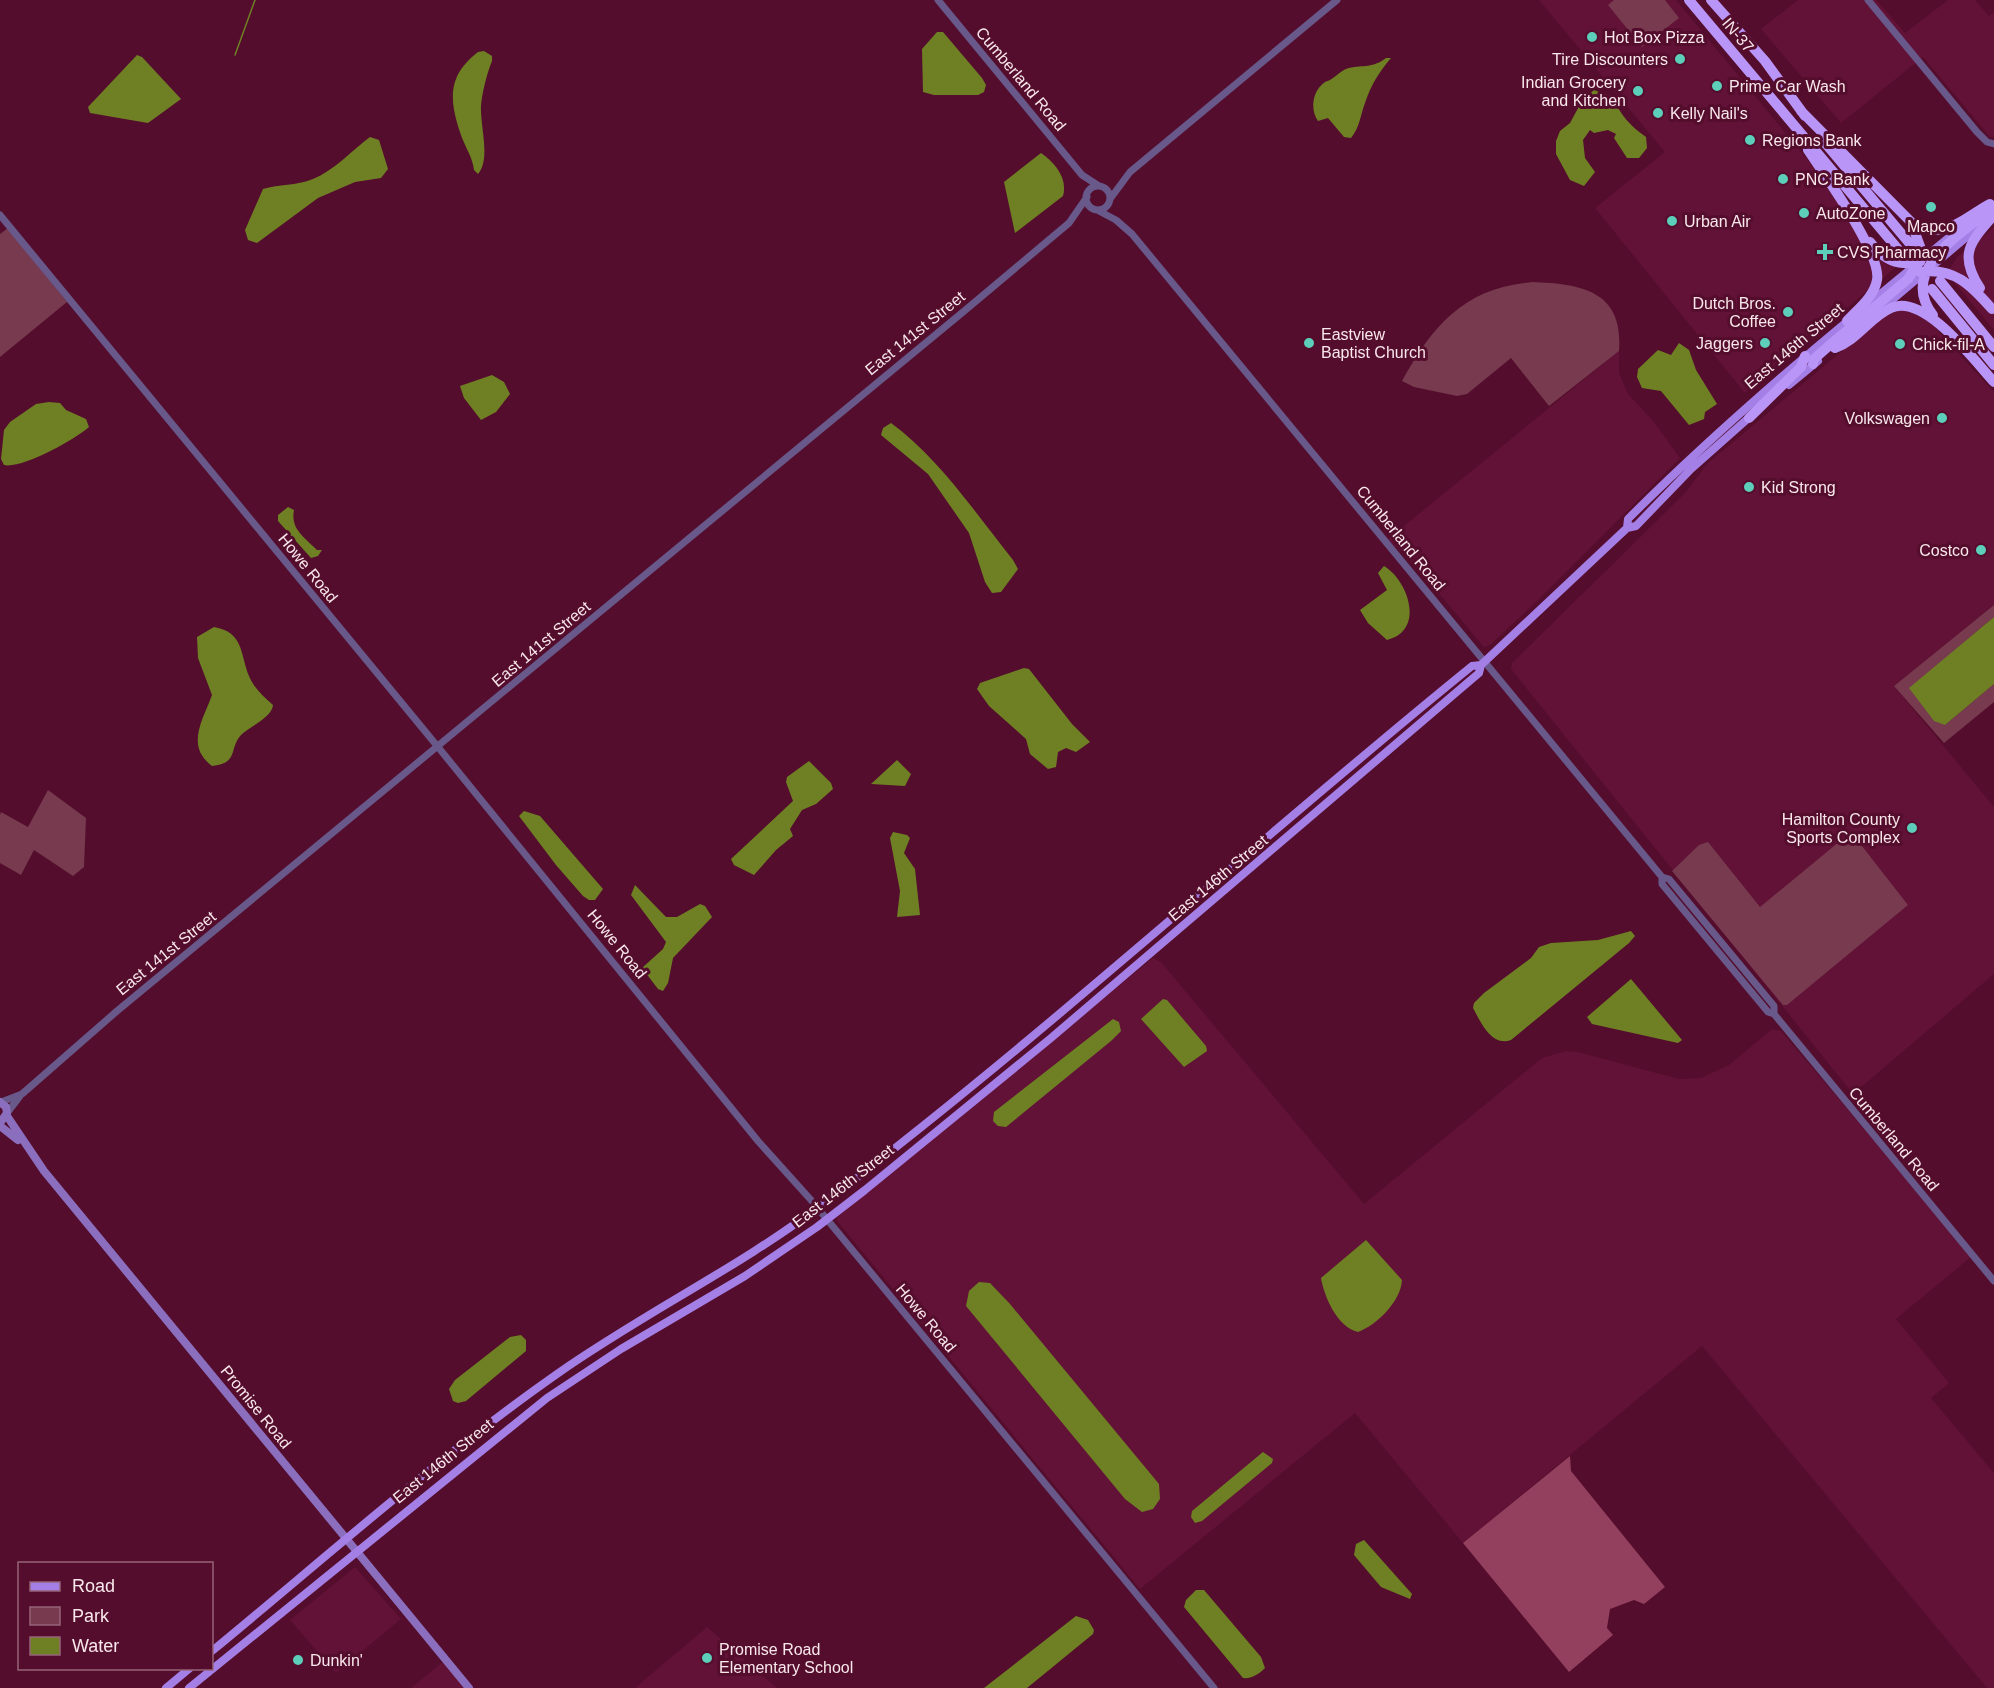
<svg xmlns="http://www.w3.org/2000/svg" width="1994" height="1688" font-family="Helvetica,sans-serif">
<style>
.built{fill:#621236}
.green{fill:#773a4f}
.forest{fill:#93405e}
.water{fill:#6f8024}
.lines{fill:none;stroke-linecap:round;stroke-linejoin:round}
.stream{stroke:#6f8024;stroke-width:1.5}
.tertiary{stroke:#69588a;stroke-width:7}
.secondary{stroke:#8b6ebd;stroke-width:8}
.primary{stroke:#a47fe5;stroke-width:8}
.motorway{stroke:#b895f7;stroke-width:10}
.poi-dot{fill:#5dceb9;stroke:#540d2c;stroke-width:2}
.labels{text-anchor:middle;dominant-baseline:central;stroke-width:6;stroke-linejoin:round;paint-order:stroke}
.street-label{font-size:16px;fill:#f9e7eb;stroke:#540d2c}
.poi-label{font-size:16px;fill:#f9e7eb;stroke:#540d2c;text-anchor:start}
</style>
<rect width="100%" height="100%" fill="#540d2c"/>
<path class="built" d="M 1539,0 L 1676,0 L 1896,267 L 1745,393 L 1595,208 L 1665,152 Z
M 1798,0 L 1876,0 L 1905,33 L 1948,0 L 1975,0 L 1989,16 L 1994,12 L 1994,137 L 1990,137 L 1923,57 L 1841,123 L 1761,29 Z
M 1994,227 L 1994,330 L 1954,282 L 1949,270 L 1957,257 Z
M 1902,308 L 1926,318 L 1994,392 L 1994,605 L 1894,686 L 1994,807 L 1994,974 L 1853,1094 L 1511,669 L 1512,663 L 1685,493 L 1708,463 L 1886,314 Z
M 1619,351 L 1619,373 L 1628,394 L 1654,422 L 1680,458 L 1535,603 L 1490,645 L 1484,647 L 1420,571 L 1388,539 Z
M 1153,958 L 1161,962 L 1364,1204 L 1542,1058 L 1566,1051 L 1578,1052 L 1679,1079 L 1701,1078 L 1729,1065 L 1772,1029 L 1781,1031 L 1972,1256 L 1896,1319 L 1949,1383 L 1931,1398 L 1994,1473 L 1994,1688 L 1987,1688 L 1702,1346 L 1463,1543 L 1355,1413 L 1140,1589 L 837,1221 L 837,1217 L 868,1190 Z
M 355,1567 L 401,1619 L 336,1673 L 290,1620 Z
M 707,1627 L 777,1688 L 635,1688 Z
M 444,1661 L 467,1688 L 411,1688 Z"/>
<path class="green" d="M 1614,0 L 1665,0 L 1679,18 L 1642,47 L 1608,5 Z
M 8,228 L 67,302 L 0,357 L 0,234 Z
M 1533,282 C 1582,284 1624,291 1619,351 L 1549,406 L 1511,358 L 1467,394 L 1457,396 L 1414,387 L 1402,381 C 1433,324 1466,287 1533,282 Z
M 1994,605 L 1994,617 L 1910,688 L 1945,725 L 1994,684 L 1994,702 L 1944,743 L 1894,686 Z
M 48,790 L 86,818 L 84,867 L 73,876 L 34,850 L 21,875 L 0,863 L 0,815 L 1,812 L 28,827 Z
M 1851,832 L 1908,905 L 1787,1005 L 1783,1005 L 1672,871 L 1699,845 L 1708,842 L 1760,907 Z"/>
<path class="forest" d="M 1570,1456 L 1571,1471 L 1665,1587 L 1644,1604 L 1634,1600 L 1610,1609 L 1607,1628 L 1613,1635 L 1569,1672 L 1463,1543 Z"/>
<path class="water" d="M 937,32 L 943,32 L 982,78 L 986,85 L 984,92 L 978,95 L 934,95 L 923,92 L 922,49 Z
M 478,52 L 484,51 L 492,56 L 492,61 C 487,73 482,93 481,106 C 480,126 491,159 478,174 L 474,170 C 473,158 465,147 461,135 C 449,100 447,76 478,52 Z
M 137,55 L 142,57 L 181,99 L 148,123 L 90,113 L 88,107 Z
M 1386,58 L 1391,58 C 1379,72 1371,85 1365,103 C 1360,116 1360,127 1351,138 L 1344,137 L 1328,118 L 1318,121 C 1310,110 1312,91 1325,82 C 1327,81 1331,80 1333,78 C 1339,74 1342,70 1349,68 C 1364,65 1373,68 1386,58 Z
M 1594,90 L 1612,97 C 1621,115 1630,126 1646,137 L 1647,148 L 1639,158 L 1627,158 L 1614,138 L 1616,134 L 1608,130 L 1594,133 L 1590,130 L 1583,140 L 1585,158 L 1595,172 L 1584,186 L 1570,180 L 1556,154 L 1556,141 L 1560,131 L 1570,123 L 1583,99 Z
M 370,137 L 379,140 L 388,169 L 381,178 L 355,182 L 318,198 L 257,243 L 248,240 L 245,230 L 263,189 C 279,184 296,186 313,179 C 335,170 351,151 370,137 Z
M 1041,153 C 1055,163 1068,178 1063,196 L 1015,233 L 1004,182 Z
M 1679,343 L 1689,350 L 1696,370 L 1717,404 L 1705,412 L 1704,419 L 1689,425 L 1661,391 L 1642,388 L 1637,377 L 1638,369 L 1658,350 L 1671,355 Z
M 492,375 L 504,382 L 510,394 L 496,412 L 481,420 L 464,398 L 460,386 Z
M 49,402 L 60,403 L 66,410 L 86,419 L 89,427 C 74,440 22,469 4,465 L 1,459 L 4,430 L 10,422 L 36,404 Z
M 891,423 C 938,457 977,515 1013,560 L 1018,569 L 1001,592 L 992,593 L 985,582 L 969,533 L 928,474 L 881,435 L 883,428 Z
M 288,507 L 294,510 C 290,529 305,538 317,550 L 322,550 L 318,556 L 311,558 L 278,521 L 278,515 Z
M 1384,566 C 1409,581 1425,631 1387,640 L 1368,623 L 1360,610 L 1387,590 L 1378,573 Z
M 1994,617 L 1994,684 L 1945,725 L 1934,721 L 1909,688 Z
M 214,627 C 244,632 240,654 249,676 C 254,688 263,696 273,705 C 272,717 251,726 242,734 C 228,748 240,763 212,766 C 185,746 203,720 212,695 L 198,658 L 197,637 Z
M 1024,668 L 1029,669 L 1072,724 L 1090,742 L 1076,752 L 1066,748 L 1058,752 L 1056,767 L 1048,769 L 1030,754 L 1026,739 L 989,706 L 977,689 L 980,683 Z
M 897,760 L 911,774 L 905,786 L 871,784 Z
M 809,761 L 831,783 L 833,789 L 816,804 L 802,810 L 790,829 L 793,836 L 776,850 L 754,875 L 734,865 L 731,859 L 793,801 L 786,782 L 787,777 Z
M 524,811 L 540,816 L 603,889 L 595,900 L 589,900 L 583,896 L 556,865 L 519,816 Z
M 893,832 L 907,835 L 910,838 L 904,853 L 915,869 L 920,915 L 897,917 L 900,891 L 890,838 Z
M 635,885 L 666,917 L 677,917 L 700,904 L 705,906 L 712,917 L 673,958 L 668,983 L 663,991 L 658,989 L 642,968 L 663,949 L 666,942 L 631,895 Z
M 1631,931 L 1635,936 L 1629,943 L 1511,1040 C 1492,1047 1481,1023 1473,1008 L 1474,1003 L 1484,993 L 1531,958 L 1539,947 L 1551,943 L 1598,940 Z
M 1631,979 L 1682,1040 L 1678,1043 L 1592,1024 L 1587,1017 Z
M 1163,999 L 1167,1000 L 1206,1046 L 1207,1051 L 1184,1067 L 1141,1019 Z
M 1113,1019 L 1119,1022 L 1121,1031 L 1111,1041 L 1006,1127 L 998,1126 L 993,1121 L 994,1112 Z
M 1366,1240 L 1402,1280 C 1401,1301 1377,1325 1358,1332 C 1337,1327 1324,1296 1321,1278 Z
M 979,1282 L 990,1283 L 1010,1304 L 1159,1484 L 1160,1499 L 1153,1509 L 1142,1512 L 1125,1499 L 966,1306 L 969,1291 Z
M 521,1335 L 526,1340 L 526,1351 L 466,1401 L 458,1403 L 453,1401 L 449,1389 L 455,1380 L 510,1337 Z
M 1263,1452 L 1273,1459 L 1272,1463 L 1202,1521 L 1195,1523 L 1191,1517 L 1192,1511 Z
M 1364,1540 L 1412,1594 L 1410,1599 L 1381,1587 L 1354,1555 L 1356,1544 Z
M 1196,1590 L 1204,1590 L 1261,1657 L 1265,1668 C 1259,1674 1252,1679 1243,1678 L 1184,1607 L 1186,1600 Z
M 1076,1616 L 1088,1620 L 1094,1630 L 1093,1634 L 1027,1688 L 984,1688 Z"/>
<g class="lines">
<path class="stream" d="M 235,55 L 255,0"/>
<path class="tertiary" d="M 938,0 L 1082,175 L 1099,186
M 1868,0 L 1977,132 L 1987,142 L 1994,144
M1086 198a12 12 0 1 1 24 0a12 12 0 1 1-24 0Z
M 1110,199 L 1130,172 L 1337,0
M 1097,210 L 1116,220 L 1132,234 L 1662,877 L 1669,879 L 1774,1006 L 1774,1014
M 0,215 L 438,747 L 758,1141 L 811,1200 L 1214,1688
M 1662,877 L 1662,884 L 1768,1012 L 1774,1014 L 1994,1281
M 1,1102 L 22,1094 L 117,1011 L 963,312 L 1069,223 L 1087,197
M 7,1113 L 20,1096"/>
<path class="secondary" d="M 0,1102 L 6,1107 L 7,1113 L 0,1123
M 7,1116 L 44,1171 L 469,1688
M 0,1126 L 18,1140"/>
<path class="primary" d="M 1867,305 L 1947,239
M 1879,311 L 1982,224
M 1789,385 L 1818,361
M 1627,528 L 1628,519 C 1699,448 1773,383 1850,319
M 212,1651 C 325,1558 437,1458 557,1374 C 645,1312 742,1266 828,1200 C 1050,1031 1256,841 1472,666 L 1481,665 L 1627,528 L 1636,526 L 1691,469 L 1753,414
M 166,1688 L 190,1668
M 189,1688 L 547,1398 L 621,1349 L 745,1276 L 817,1227 L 865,1190 L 1051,1038 L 1479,673 L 1481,665"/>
<path class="motorway" d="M 1689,0 L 1902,254
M 1711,0 L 1765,61 L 1805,116
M 1801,111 L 1911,222 L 1921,249 L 1918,263 L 1908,279 L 1831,344 L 1814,359 L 1813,364
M 1821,138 L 1911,245
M 1808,150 C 1824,174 1882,254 1877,280 C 1874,297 1858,309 1847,321
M 1911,222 C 1946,241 1959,221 1990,204
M 1870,242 C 1883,260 1898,266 1920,262
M 1920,272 C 1954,267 1971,285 1992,309
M 1940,281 L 1994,347
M 1980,288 C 1958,255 1970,242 1994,215
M 1932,289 L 1994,365
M 1933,315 C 1897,269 1964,232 1994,207
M 1835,348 C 1858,340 1870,317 1891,308 C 1924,293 1974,360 1994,382
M 1749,418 L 1801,367 L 1805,356"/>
</g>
<g class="poi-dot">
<circle cx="1592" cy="37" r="6"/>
<circle cx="1680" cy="59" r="6"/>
<circle cx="1717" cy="86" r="6"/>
<circle cx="1638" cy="91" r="6"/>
<circle cx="1658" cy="113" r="6"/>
<circle cx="1750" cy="140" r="6"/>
<circle cx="1783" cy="179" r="6"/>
<circle cx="1931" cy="207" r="6"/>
<circle cx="1804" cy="213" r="6"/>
<circle cx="1672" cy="221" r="6"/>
<path d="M1822 243h6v6h6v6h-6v6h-6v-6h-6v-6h6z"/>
<circle cx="1788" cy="312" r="6"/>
<circle cx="1309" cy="343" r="6"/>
<circle cx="1765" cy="343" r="6"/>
<circle cx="1900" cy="344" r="6"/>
<circle cx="1942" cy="418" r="6"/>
<circle cx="1749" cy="487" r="6"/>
<circle cx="1981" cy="550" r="6"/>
<circle cx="1912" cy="828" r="6"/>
<circle cx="707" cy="1658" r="6"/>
<circle cx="298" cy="1660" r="6"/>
</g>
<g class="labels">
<g class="street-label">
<text transform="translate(1738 35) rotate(50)">IN-37</text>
<text transform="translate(1021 79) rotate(50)">Cumberland Road</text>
<text transform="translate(915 333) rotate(-39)">East 141st Street</text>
<text transform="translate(1794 346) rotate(-40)">East 146th Street</text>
<text transform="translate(1401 538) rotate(51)">Cumberland Road</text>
<text transform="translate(308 568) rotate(51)">Howe Road</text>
<text transform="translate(541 644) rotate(-40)">East 141st Street</text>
<text transform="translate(1218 878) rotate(-40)">East 146th Street</text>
<text transform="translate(617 944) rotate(51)">Howe Road</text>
<text transform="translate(166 953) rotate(-39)">East 141st Street</text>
<text transform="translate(1894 1139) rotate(50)">Cumberland Road</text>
<text transform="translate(843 1186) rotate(-38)">East 146th Street</text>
<text transform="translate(926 1318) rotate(50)">Howe Road</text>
<text transform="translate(256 1407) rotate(51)">Promise Road</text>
<text transform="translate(443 1461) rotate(-39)">East 146th Street</text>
</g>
<g class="poi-label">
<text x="1604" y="37">Hot Box Pizza</text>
<text x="1668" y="59" text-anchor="end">Tire Discounters</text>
<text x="1626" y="82" text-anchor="end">Indian Grocery<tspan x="1626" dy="18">and Kitchen</tspan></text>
<text x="1729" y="86">Prime Car Wash</text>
<text x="1670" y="113">Kelly Nail's</text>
<text x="1762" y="140">Regions Bank</text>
<text x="1795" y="179">PNC Bank</text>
<text x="1816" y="213">AutoZone</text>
<text x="1684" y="221">Urban Air</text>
<text x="1931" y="226" text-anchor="middle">Mapco</text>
<text x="1837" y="252">CVS Pharmacy</text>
<text x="1776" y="303" text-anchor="end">Dutch Bros.<tspan x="1776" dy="18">Coffee</tspan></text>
<text x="1321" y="334">Eastview<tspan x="1321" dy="18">Baptist Church</tspan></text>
<text x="1753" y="343" text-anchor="end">Jaggers</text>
<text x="1912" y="344">Chick-fil-A</text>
<text x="1930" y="418" text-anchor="end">Volkswagen</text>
<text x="1761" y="487">Kid Strong</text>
<text x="1969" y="550" text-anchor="end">Costco</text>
<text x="1900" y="819" text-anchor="end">Hamilton County<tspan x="1900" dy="18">Sports Complex</tspan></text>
<text x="719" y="1649">Promise Road<tspan x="719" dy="18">Elementary School</tspan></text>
<text x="310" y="1660">Dunkin'</text>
</g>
</g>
<rect x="18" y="1562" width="195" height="108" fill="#540d2c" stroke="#966478" stroke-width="1.5"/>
<rect x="30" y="1582" width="30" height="9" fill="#a47fe5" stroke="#966478" stroke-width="1.5"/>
<text x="72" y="1592" font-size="18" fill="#f9e7eb">Road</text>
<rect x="30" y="1607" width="30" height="18" fill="#773a4f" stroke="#966478" stroke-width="1.5"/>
<text x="72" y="1622" font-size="18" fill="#f9e7eb">Park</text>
<rect x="30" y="1637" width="30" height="18" fill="#6f8024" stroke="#966478" stroke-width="1.5"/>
<text x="72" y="1652" font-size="18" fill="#f9e7eb">Water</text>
</svg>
